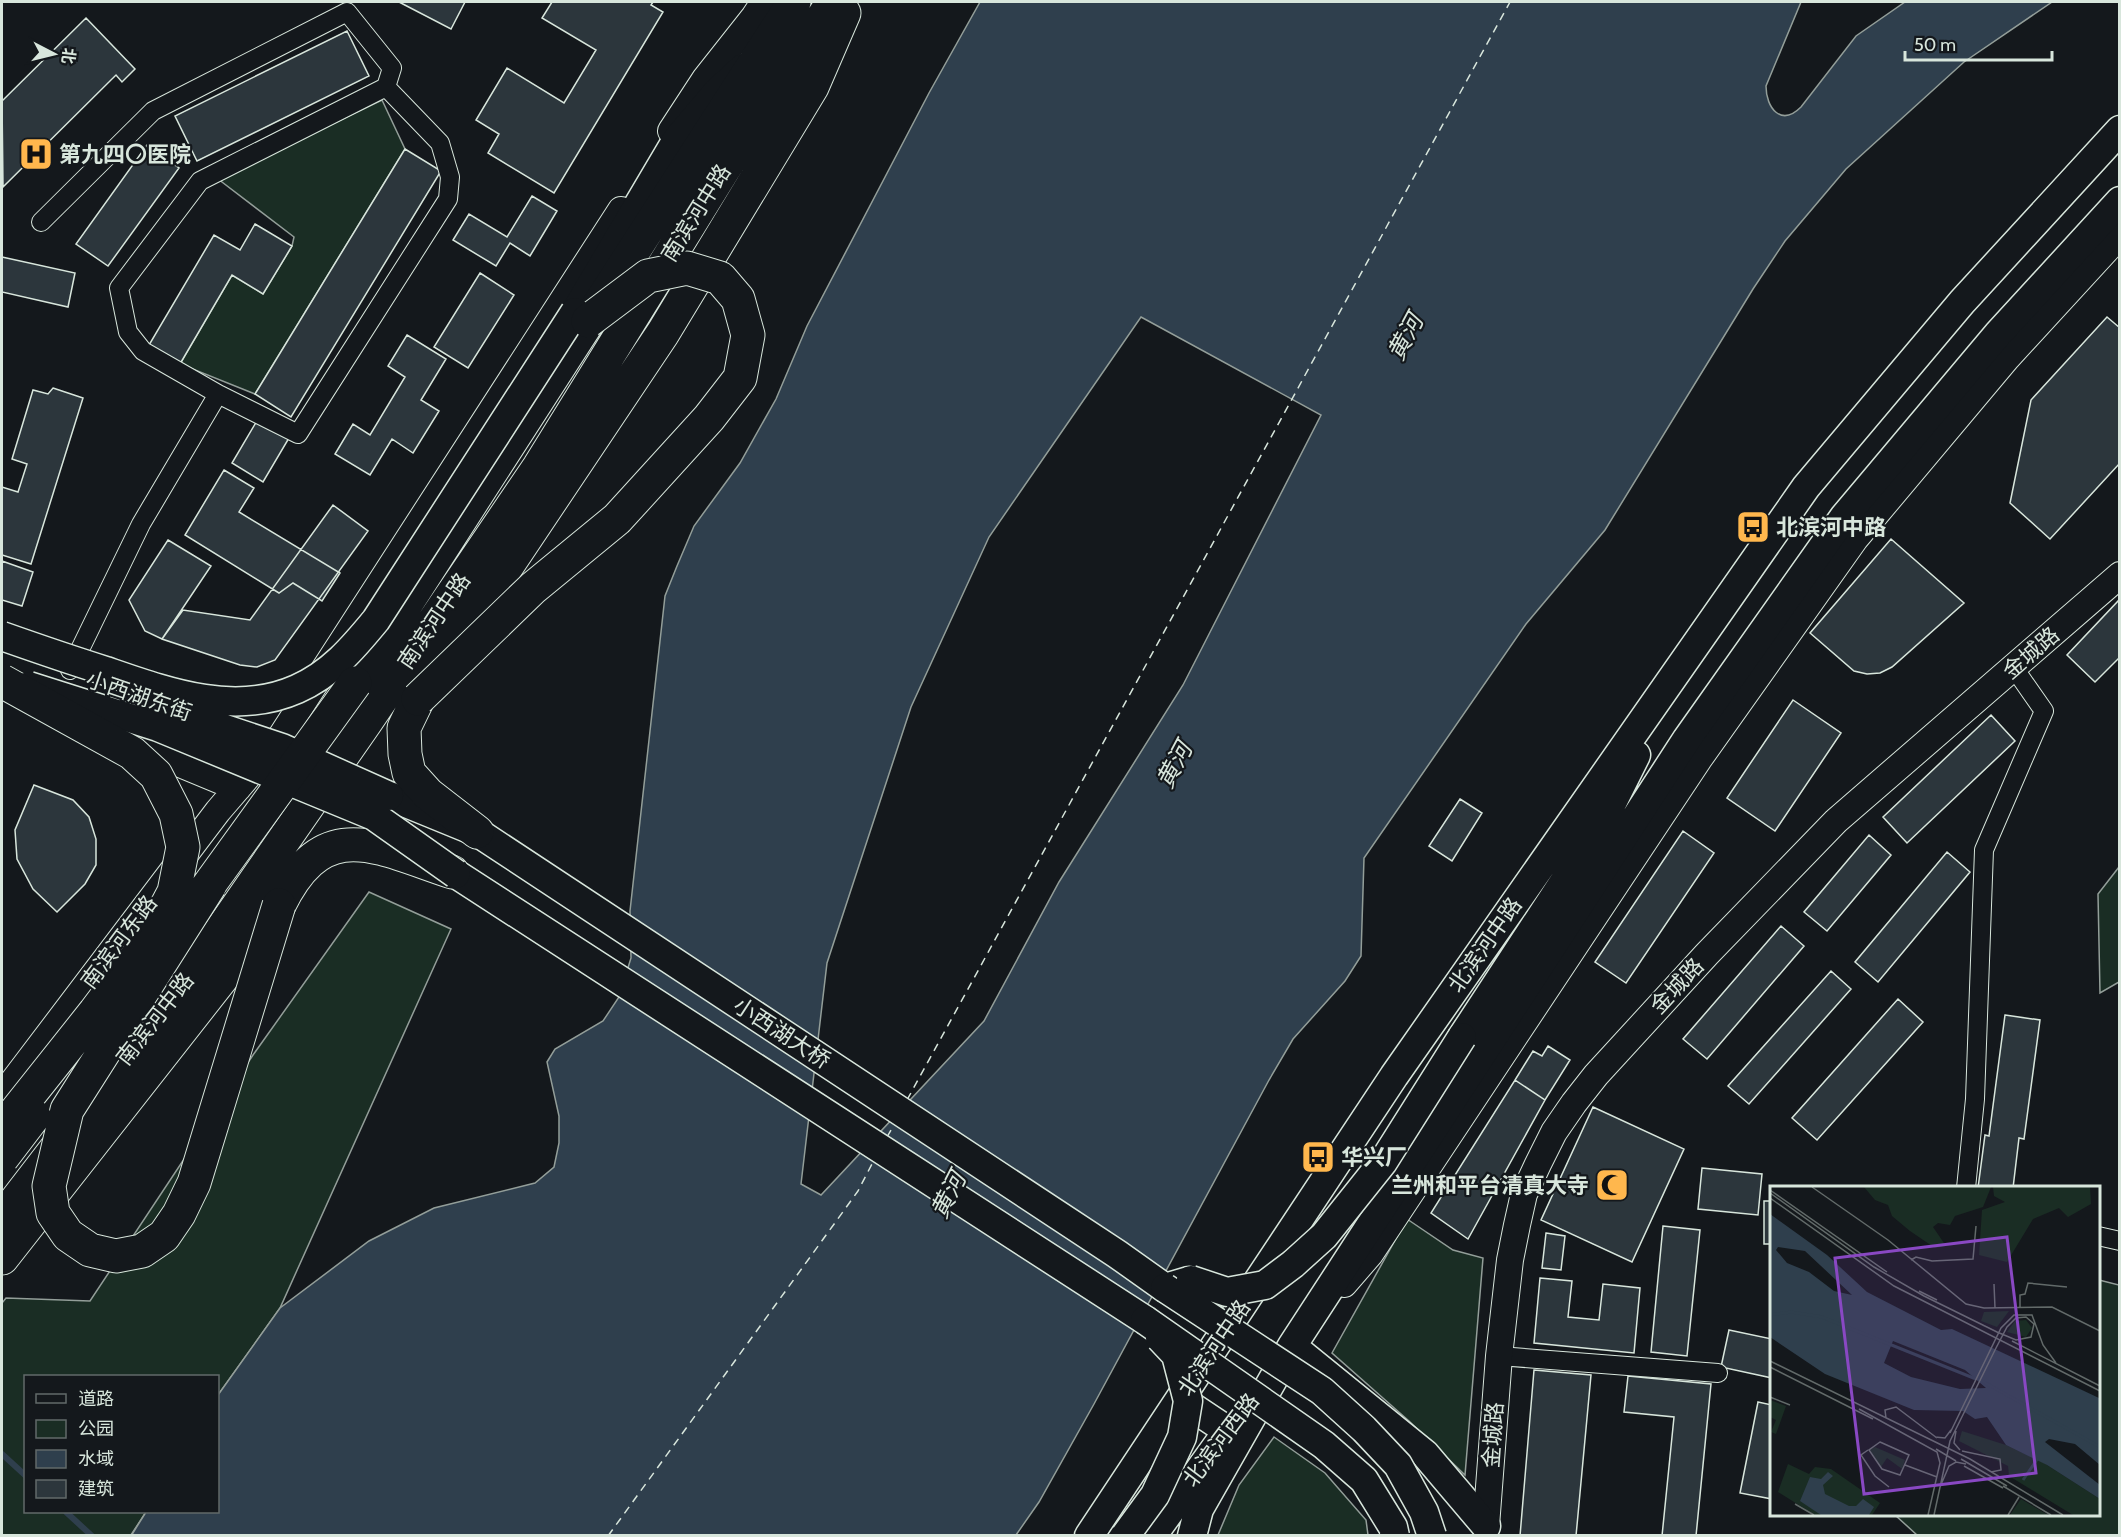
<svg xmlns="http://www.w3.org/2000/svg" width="2121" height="1537" font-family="Cabin,'Noto Sans SC',sans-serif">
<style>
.green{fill:#1a2d24;stroke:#939e99;stroke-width:1.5}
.water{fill:#2f3f4d;stroke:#939e99;stroke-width:1.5;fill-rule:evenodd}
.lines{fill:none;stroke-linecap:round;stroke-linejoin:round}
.stream{stroke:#2f3f4d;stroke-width:6}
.ferry{stroke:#d8e6dc;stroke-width:1.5;stroke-dasharray:8 6;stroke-linecap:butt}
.building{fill:#2c363c;stroke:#d8e6dc;stroke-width:1.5}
.street-casing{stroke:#d8e6dc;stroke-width:20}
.secondary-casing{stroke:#d8e6dc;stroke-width:28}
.primary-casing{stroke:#d8e6dc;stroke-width:31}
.highway-casing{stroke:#d8e6dc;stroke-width:35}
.street{stroke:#14181c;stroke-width:18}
.secondary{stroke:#14181c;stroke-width:26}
.primary{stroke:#14181c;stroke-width:28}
.highway{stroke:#14181c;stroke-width:33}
.primary-bridge-casing{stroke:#d8e6dc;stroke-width:31;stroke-linecap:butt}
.highway-bridge-casing{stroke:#d8e6dc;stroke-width:35;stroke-linecap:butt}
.primary-bridge{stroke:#14181c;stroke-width:28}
.highway-bridge{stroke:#14181c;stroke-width:33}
.labels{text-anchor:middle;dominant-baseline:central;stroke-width:4.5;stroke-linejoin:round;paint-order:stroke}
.poi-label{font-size:22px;font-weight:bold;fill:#d8e6dc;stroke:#14181c;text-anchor:start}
.street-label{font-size:22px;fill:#d8e6dc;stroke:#14181c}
.water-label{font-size:24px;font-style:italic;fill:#d8e6dc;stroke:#14181c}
.inset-river{fill:none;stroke:#2f3f4d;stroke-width:3}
.inset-road{fill:none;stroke:#626a69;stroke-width:1.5}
.view{fill:#8948c3;fill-opacity:0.15;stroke:#8948c3;stroke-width:3}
.inset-edge{fill:none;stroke:#d8e6dc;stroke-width:3}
</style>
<rect width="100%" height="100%" fill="#14181c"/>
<path class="green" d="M 382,100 L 405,149 L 255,394 L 180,364 L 232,275 L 263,294 L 292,246 L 294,237 L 218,179 Z
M 2119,867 L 2119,982 L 2100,993 L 2098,894 Z
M 369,892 L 451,929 L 280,1308 L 218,1395 L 218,1376 L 26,1376 L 26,1512 L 146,1512 L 131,1535 L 2,1536 L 2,1303 L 6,1298 L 90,1301 L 253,1055 Z
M 1407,1219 L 1453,1250 L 1483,1258 L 1465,1475 L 1409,1421 L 1332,1353 Z
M 2099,1280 L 2119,1285 L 2119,1535 L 1917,1535 L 1895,1515 L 2098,1514 Z
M 1274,1437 L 1325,1473 L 1366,1520 L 1368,1535 L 1218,1535 L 1239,1485 Z"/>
<path class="water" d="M 980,2 L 1801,2 L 1766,86 C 1766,108 1781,127 1801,107 L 1856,36 L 1905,2 L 2052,2 L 1964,62 L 1846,169 L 1785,241 L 1753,289 L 1605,530 L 1526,624 L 1364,858 L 1361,956 L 1345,981 L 1293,1039 L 1269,1080 L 1094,1404 L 1039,1502 L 1016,1535 L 131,1536 L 146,1512 L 218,1512 L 218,1395 L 280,1308 L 369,1241 L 434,1208 L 535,1183 L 554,1167 L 559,1143 L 559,1116 L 547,1062 L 555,1049 L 603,1021 L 619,997 L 631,958 L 630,911 L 665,596 L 677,566 L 694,526 L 740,463 L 776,399 L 807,326 L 929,93 ZM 1141,317 L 1321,415 L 1183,685 L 1059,882 L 984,1021 L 821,1195 L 801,1184 L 827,963 L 911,707 L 989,537 Z"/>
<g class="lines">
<path class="stream" d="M 2,1454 L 26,1476
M 66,1512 L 92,1536"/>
<path class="ferry" d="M 907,1100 L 1510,2
M 887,1137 L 895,1123
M 608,1536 L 858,1191 L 873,1162"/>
</g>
<path class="building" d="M 399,2 L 465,2 L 451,29 Z
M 552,2 L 653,2 L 651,5 L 663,12 L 554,193 L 488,153 L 499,134 L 476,120 L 507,68 L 564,103 L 596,50 L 542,18 Z
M 86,18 L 135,69 L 122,82 L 116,75 L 3,187 L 2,101 Z
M 347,31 L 369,76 L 197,161 L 175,116 Z
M 147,145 L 179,168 L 108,266 L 76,244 Z
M 405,149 L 441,171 L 291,417 L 255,394 Z
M 532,196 L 557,211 L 530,256 L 510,243 L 496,266 L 453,240 L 469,214 L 507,237 Z
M 255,224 L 292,246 L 263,294 L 232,275 L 180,364 L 149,345 L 214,235 L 240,250 Z
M 2,257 L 75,273 L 68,307 L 2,292 Z
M 480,273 L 514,295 L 468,368 L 434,347 Z
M 2107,317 L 2120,328 L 2120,463 L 2050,539 L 2010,503 L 2031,400 Z
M 407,335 L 446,359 L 421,400 L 439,411 L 413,453 L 392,439 L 370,475 L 335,454 L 353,424 L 370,435 L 405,377 L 388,366 Z
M 53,388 L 83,398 L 31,564 L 2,555 L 2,487 L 18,492 L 27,464 L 12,459 L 33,390 L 48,394 Z
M 258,419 L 289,438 L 263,482 L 232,463 Z
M 224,470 L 254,488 L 239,512 L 340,573 L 322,601 L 293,583 L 279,593 L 185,535 Z
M 333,505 L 368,531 L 275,660 L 257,667 L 240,665 L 162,639 L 183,610 L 250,620 Z
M 1891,539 L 1964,603 L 1892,667 L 1880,673 L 1867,674 L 1854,671 L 1810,633 Z
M 168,540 L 211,566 L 162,639 L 145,631 L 129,600 Z
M 2,561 L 33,572 L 22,606 L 2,600 Z
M 2120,599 L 2120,657 L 2095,682 L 2067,655 Z
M 1793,700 L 1841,733 L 1775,831 L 1727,798 Z
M 1991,715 L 2015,741 L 1907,843 L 1883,817 Z
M 34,785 L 73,800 L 89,817 L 96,839 L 96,865 L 85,884 L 57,912 L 33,889 L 17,859 L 15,830 Z
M 1460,799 L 1482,813 L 1452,861 L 1429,846 Z
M 1683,831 L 1714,853 L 1626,983 L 1595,962 Z
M 1869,835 L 1891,855 L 1827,931 L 1804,912 Z
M 1947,852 L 1970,872 L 1878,982 L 1855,962 Z
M 1781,926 L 1804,946 L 1707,1059 L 1683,1039 Z
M 1831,971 L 1851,989 L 1749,1104 L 1728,1086 Z
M 1898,999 L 1923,1022 L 1817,1140 L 1792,1118 Z
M 2005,1015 L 2040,1020 L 2024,1139 L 2019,1138 L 2013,1188 L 1978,1188 L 1985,1135 L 1989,1136 Z
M 1548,1046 L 1570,1060 L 1545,1100 L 1515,1080 L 1533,1051 L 1542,1056 Z
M 1515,1080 L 1545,1100 L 1468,1239 L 1431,1213 Z
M 1593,1107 L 1684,1149 L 1632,1262 L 1541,1220 Z
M 1702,1168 L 1762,1174 L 1758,1215 L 1698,1209 Z
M 1764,1201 L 1772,1201 L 1772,1244 L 1764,1244 Z
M 1663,1226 L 1700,1230 L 1687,1356 L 1651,1352 Z
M 1546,1233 L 1565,1236 L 1561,1270 L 1542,1268 Z
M 1540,1278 L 1572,1281 L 1568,1317 L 1599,1320 L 1603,1284 L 1640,1288 L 1634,1353 L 1534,1343 Z
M 1729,1330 L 1772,1339 L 1772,1378 L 1721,1367 Z
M 1534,1370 L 1591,1375 L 1576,1536 L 1520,1536 Z
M 1628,1376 L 1711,1384 L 1696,1536 L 1662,1536 L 1674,1417 L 1624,1412 Z
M 1758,1402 L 1772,1405 L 1772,1499 L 1740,1493 Z"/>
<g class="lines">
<g class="street-casing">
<path id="street" d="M 386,87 L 440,143 L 450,177 L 448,199 L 298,434 L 218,394 L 143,351 L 128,332 L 119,288 L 200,181 Z
M 41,222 L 153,111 L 347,12 L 392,68 L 386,87
M 70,670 L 141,524 L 218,394
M 1966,1188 L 1975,1099 L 1984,850 L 2044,711 L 2014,668
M 2098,1236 L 2120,1241
M 1499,1356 L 1718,1373"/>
</g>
<g class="secondary-casing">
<path id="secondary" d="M 671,131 L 705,79 L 754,17 L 764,2
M 127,742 L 238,788
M 2,1096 L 218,811 L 278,741 L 621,210
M 1344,1284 L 1370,1254 L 1699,759 L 1855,539 L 2007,358 L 2120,235
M 1486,1526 L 1499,1356 L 1510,1260 L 1517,1225 L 1524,1194 L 1538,1164 L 1554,1132 L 1574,1103 L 1596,1075 L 1707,954 L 1836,821 L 2120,575"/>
</g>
<g class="primary-casing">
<path id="primary" d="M 575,312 L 678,138 L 717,92 L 743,68
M 389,796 L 477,832 L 1117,1254 L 1165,1288 L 1189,1281
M 456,874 L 1145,1320
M 1462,1037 L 1600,827 L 1636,755
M 1292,1346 L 1425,1454 L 1486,1526
M 1180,1399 L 1228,1431
M 1089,1536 L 1394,1076 L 1806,487 L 1962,302 L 2120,130
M 1152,1536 L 1222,1439
M 1192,1536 L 1199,1509 L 1292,1346 L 1687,739 L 1844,517 L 1998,334 L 2120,201"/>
</g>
<g class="highway-casing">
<path id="highway" d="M 355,683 L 794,2
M 477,832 L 428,794 L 409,773 L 405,754 L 404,728 L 418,699 L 663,333 L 812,87 L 844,13
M 2,1219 L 193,971 L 365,723 L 539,467 L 728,162 L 833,2
M 2,1258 L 279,905 C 324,813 376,847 452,872"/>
</g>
<use href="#street" class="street"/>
<use href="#secondary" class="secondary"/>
<use href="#primary" class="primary"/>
<use href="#highway" class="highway"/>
<g class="primary-bridge-casing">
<path id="primary-bridge" d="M 2,636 C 36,648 71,660 106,671 C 167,692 234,717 297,689 C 331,674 353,648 376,620 L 575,312
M 29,686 L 158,727 L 374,816 L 456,874
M 159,707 L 282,748 L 389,796
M 1191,1280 L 1227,1292 L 1265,1285 L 1293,1264 L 1324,1236 L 1383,1162 L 1462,1037
M 1165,1288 L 1322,1391 L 1364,1429 L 1398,1465 L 1424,1512 L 1432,1536
M 1145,1320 L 1324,1445 L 1364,1480 L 1393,1527 L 1395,1536
M 1125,1536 L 1155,1495 L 1182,1437 L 1188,1401 L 1176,1355 L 1160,1338"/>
</g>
<g class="highway-bridge-casing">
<path id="highway-bridge" d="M 2,681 L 132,753 L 156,775 L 176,814 L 183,847 L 174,892 L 147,943 L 95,1012 L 2,1129
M 418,699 L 533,588 L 617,519 L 709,418 L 740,378 L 748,335 L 738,299 L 720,278 L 687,268 L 648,276 L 588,321
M 210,885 L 67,1110 L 49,1186 L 53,1213 L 68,1235 L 90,1250 L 116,1256 L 142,1251 L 164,1236 L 179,1214 L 194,1183 L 279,905
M 196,903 L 355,683
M 2,1158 L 34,1116"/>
</g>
<use href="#primary-bridge" class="primary-bridge"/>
<use href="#highway-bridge" class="highway-bridge"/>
</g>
<defs>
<g id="hospital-square" transform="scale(1.725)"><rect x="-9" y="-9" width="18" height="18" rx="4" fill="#ffb74d" stroke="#14181c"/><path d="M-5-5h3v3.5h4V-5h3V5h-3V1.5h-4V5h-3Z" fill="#111"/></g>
<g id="bus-square" transform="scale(1.725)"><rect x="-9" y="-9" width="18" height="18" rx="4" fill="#ffb74d" stroke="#14181c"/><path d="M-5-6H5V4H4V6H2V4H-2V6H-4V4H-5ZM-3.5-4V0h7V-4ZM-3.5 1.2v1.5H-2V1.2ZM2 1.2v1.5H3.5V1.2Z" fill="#111"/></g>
<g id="mosque-square" transform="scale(1.725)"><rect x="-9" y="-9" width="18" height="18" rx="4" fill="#ffb74d" stroke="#14181c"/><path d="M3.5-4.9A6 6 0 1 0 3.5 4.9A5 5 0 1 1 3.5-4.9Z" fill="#111"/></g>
</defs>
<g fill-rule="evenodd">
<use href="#hospital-square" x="36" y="154"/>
<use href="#bus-square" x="1753" y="527"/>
<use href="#bus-square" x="1318" y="1157"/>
<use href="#mosque-square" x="1612" y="1185"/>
</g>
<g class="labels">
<g class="poi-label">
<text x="59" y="154">第九四〇医院</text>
<text x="1776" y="527">北滨河中路</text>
<text x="1341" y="1157">华兴厂</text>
<text x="1589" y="1185" text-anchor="end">兰州和平台清真大寺</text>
</g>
<g class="street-label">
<text transform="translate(696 213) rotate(-58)">南滨河中路</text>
<text transform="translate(434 621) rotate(-56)">南滨河中路</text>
<text transform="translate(2031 653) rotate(-41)">金城路</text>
<text transform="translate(139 696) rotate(19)">小西湖东街</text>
<text transform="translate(119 942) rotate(-53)">南滨河东路</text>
<text transform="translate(1485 945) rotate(-55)">北滨河中路</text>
<text transform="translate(1677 986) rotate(-47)">金城路</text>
<text transform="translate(155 1019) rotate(-52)">南滨河中路</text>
<text transform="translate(782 1033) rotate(33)">小西湖大桥</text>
<text transform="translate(1214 1348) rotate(-56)">北滨河中路</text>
<text transform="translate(1493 1435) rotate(-86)">金城路</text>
<text transform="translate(1221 1440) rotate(-53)">北滨河西路</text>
</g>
<g class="water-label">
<text transform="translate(1405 337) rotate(-62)">黄河</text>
<text transform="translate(1174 765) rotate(-62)">黄河</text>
<text transform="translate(948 1195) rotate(-63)">黄河</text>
</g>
</g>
<g transform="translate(1770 1186)">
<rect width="330" height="330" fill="#14181c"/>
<path d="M 94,1 L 221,1 L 213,21 L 185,30 L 180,39 L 168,37 L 163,41 L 176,60 L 165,62 L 140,45 L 122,30 L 118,19 L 105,14 ZM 223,1 L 320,1 L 321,18 L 298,31 L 289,22 L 263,33 L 237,76 L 209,69 L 212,24 L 235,16 L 224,10 ZM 239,125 L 227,141 L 211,135 L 214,126 ZM 256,134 L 262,142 L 256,151 L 237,146 L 245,135 ZM 0,214 L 16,220 L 6,248 L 1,246 L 6,234 L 0,231 ZM 192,245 L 236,259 L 274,277 L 330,313 L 330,329 L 303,329 L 239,290 L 238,280 L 189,255 ZM 105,261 L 135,274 L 132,283 L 117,272 L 111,281 L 100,264 ZM 18,278 L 39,288 L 45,281 L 61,283 L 110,317 L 102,329 L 45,329 L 8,306 ZM 251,313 L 278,329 L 240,329 Z" fill="#1a2d24"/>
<path d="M 0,28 L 57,69 L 97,106 L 171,144 L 182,143 L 329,212 L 330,279 L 305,258 L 279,253 L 275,256 L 330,299 L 330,313 L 277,279 L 236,259 L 217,231 L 205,233 L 193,225 L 144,224 L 55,188 L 0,151 ZM 8,61 L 35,65 L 82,109 L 64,105 L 39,86 L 17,77 L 6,64 ZM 123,155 L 195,184 L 216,202 L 190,203 L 141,191 L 114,177 ZM 58,286 L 63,290 L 53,299 L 55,308 L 79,320 L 86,320 L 93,313 L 104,321 L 99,329 L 51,329 L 30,315 L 40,291 L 51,293 Z" fill="#2f3f4d" fill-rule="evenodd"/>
<path class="inset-river" d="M 0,129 L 21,126 L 52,131 L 206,193M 210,194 L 330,261M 253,294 L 268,272"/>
<path class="inset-road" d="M 42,1 L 118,54 L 196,118 L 214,122 L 282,121 L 330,145M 0,4 L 117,86M 0,7 L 104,81 L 154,110 L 227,146 L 246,154 L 261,151 L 264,138 L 256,131 L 246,132 L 237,141 L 226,162 L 180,255 L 164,329M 0,12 L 124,100 L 330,205M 141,74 L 146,71 L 162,75 L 203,73 L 206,40M 224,98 L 225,122M 149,105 L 167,114M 250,121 L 250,109 L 255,108 L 258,97 L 297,101M 242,155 L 330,200M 0,175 L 200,273 L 293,329M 0,181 L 103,233M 0,211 L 20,219M 89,223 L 167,266 L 170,277 L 158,329M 116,232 L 115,224 L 126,221 L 167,252M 186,245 L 184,257 L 190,264M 180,247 L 231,142 L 244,129 L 262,129 L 273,159 L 286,177M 165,251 L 175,252 L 181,244M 110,256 L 139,269 L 130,289 L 112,283 L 99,264 ZM 166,263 L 186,275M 98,264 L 91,269 L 105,290 L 119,301M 192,265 L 230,273 L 231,284 L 221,286M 191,273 L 237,300M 135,279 L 167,291M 194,280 L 233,302M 233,300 L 281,329M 170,301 L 179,280 L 186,276 L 196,278M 25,318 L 44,329M 238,329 L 249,311"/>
<path class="view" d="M 237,51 L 266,287 L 94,308 L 65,72 Z"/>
<rect width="330" height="330" class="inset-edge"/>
</g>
<rect width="2121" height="1537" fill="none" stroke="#d8e6dc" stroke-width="6"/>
<rect x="24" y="1375" width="195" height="138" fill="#14181c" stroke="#626a69" stroke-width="1.5"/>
<rect x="36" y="1394" width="30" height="9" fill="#14181c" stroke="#626a69" stroke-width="1.5"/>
<text x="78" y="1405" font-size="18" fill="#d8e6dc">道路</text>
<rect x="36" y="1420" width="30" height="18" fill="#1a2d24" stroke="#626a69" stroke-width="1.5"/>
<text x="78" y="1435" font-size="18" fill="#d8e6dc">公园</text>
<rect x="36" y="1450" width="30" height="18" fill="#2f3f4d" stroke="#626a69" stroke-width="1.5"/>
<text x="78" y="1465" font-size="18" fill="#d8e6dc">水域</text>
<rect x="36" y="1480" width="30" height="18" fill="#2c363c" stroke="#626a69" stroke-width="1.5"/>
<text x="78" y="1495" font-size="18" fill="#d8e6dc">建筑</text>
<g transform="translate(54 54) rotate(97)" stroke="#14181c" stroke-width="4.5" paint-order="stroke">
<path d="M0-4.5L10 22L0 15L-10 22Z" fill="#d8e6dc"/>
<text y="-9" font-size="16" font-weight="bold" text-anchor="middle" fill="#d8e6dc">北</text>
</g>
<path d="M1905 51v9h147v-9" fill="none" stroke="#d8e6dc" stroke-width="3"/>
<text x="1914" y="51" font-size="18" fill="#d8e6dc" stroke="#14181c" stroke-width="4.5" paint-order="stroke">50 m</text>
</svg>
